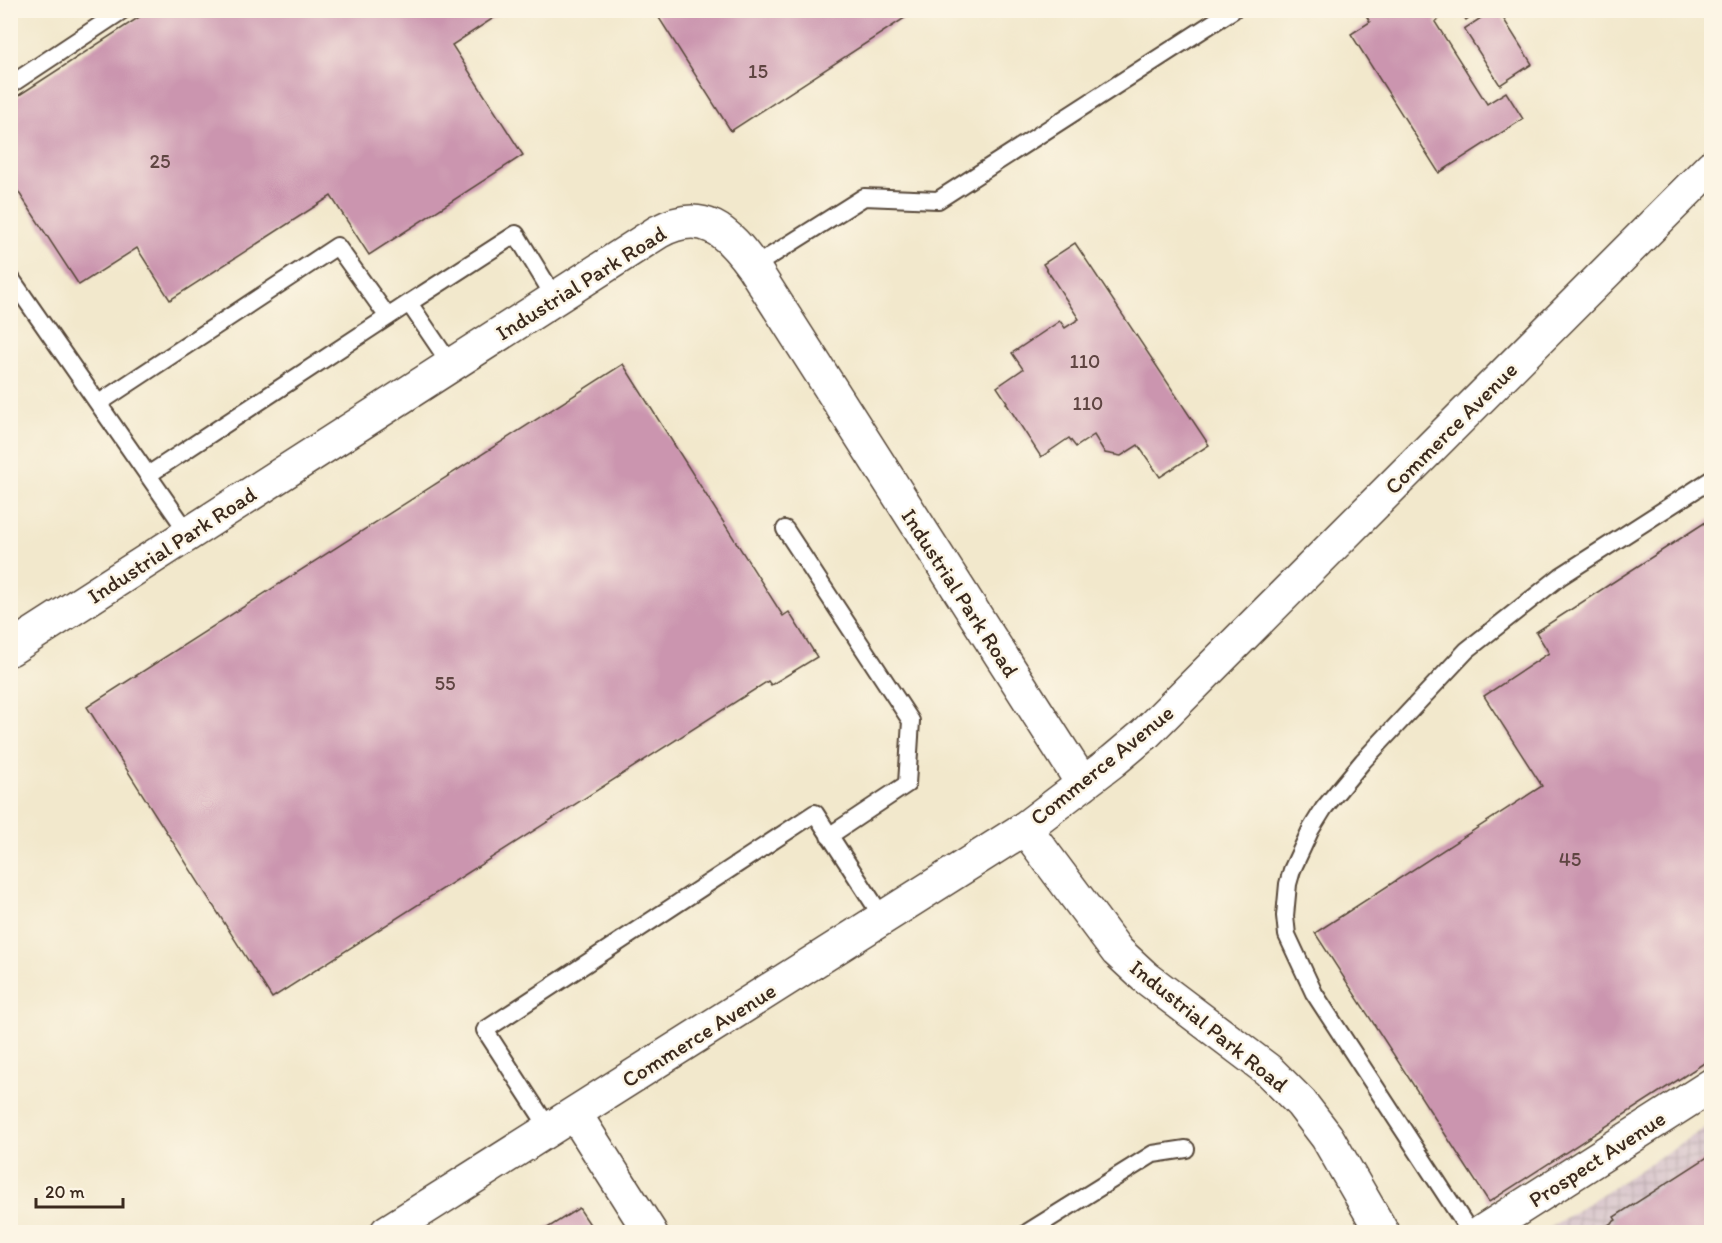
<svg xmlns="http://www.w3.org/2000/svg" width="1722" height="1243" font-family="Itim,sans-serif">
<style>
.industrial{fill:url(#industrial-grid)}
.building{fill:#cb95af}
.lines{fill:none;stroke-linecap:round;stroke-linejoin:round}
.lane-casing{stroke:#564638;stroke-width:20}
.street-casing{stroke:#564638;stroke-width:36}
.secondary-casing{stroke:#564638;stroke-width:36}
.lane{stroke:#fff;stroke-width:16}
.street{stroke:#fff;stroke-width:33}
.secondary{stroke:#fff;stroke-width:33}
.labels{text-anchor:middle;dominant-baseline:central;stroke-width:5;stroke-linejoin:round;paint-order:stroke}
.number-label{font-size:20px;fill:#5f4542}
.street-label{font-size:22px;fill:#3b2a1e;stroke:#fcf5e5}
</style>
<defs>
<pattern id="industrial-grid" width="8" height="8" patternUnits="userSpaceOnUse" patternTransform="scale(1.5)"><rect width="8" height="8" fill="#d2bdc8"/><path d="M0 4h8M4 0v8" fill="none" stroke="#ac9aa2"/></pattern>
</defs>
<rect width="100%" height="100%" fill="#fcf5e5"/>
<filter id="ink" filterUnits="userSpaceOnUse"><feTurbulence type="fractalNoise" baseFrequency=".0167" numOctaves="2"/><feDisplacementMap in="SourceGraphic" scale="12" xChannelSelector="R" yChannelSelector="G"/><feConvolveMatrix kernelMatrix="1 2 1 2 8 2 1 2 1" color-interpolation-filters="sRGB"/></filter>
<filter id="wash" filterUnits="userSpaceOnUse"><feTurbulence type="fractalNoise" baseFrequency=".008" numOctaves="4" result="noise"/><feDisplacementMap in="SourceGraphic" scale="24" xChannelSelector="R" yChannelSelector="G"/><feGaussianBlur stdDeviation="1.35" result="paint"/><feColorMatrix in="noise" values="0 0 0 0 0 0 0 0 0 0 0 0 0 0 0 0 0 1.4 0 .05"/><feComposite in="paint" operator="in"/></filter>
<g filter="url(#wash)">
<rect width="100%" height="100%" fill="#f2e8cc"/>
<path class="industrial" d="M 1711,1124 L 1711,1232 L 1543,1232 Z"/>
<g id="blocks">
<path class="building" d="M 150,10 L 506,10 L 452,45 L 523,155 L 369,255 L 331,196 L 170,300 L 137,248 L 79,285 L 10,179 L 10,101 Z
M 654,10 L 917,10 L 731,131 Z
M 1363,10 L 1452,10 L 1435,22 L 1487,104 L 1506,92 L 1523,119 L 1439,173 L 1351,34 L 1370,22 Z
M 1460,10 L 1480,10 L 1466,20 Z
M 1493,10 L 1498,10 L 1532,64 L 1500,85 L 1464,29 Z
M 1075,243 L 1209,445 L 1160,477 L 1138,445 L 1121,456 L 1105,453 L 1094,435 L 1076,447 L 1069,438 L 1041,457 L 1006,403 L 1007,402 L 997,387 L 1023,369 L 1012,353 L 1060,321 L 1065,328 L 1079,319 L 1043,264 Z
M 623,364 L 783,616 L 789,612 L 817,657 L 771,685 L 768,681 L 272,998 L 87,707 Z
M 1712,518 L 1712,1058 L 1489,1202 L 1315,933 L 1542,786 L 1484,696 L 1549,653 L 1536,632 Z
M 1712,1154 L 1712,1232 L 1597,1232 L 1616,1220 L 1614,1217 Z
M 579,1208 L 595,1232 L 541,1232 Z"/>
</g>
</g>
<g filter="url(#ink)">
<use href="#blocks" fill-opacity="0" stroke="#564638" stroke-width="1.5"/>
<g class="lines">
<g class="lane-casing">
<path id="lane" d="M 10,85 L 123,10
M 753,267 L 864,197 L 938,200 L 1233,10
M 10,277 L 189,534
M 409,303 L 516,234 L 555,298
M 99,403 L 337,246 L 388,317
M 148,475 L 409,303 L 451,365
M 785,529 L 911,721 L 907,784 L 829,836
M 550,1130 L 485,1030 L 815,813 L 883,918
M 1028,1232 L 1153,1154 L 1186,1149
M 1470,1232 L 1314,993 L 1287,935 L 1285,916 L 1288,884 L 1292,870 L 1311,829 L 1324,808 L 1363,761 L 1467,650 L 1561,576 L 1712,479"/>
</g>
<g class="street-casing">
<path id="street" d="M 10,649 L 658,232 C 703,207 728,232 753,267 L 1083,784
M 1025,828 L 1113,761 L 1145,734 L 1712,166
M 575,1114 L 650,1232
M 1482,1232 L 1712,1085"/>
</g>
<g class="secondary-casing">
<path id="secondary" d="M 387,1232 L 1025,828 L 1117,951 L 1145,977 L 1268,1070 L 1301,1103 L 1327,1137 L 1382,1232"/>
</g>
<use href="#lane" class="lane"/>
<use href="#street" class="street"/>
<use href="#secondary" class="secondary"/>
</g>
</g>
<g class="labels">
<g class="number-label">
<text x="758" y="71">15</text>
<text x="160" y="161">25</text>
<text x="1085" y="361">110</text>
<text x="1088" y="403">110</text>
<text x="445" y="683">55</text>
<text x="1570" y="859">45</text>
</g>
<g class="street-label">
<text transform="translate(581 283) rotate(-32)">Industrial Park Road</text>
<text transform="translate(1451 428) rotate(-45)">Commerce Avenue</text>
<text transform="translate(172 545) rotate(-33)">Industrial Park Road</text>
<text transform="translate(960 593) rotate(57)">Industrial Park Road</text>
<text transform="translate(1102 765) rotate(-39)">Commerce Avenue</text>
<text transform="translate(1209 1026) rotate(39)">Industrial Park Road</text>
<text transform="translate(699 1035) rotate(-32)">Commerce Avenue</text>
<text transform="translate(1597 1159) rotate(-33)">Prospect Avenue</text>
</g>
</g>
<rect width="1722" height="1243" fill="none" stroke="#fcf5e5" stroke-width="36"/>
<path d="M36 1198v9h87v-9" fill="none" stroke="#3b2a1e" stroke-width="3"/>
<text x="45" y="1198" font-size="18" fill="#3b2a1e" stroke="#fcf5e5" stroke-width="4.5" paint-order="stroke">20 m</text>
</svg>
